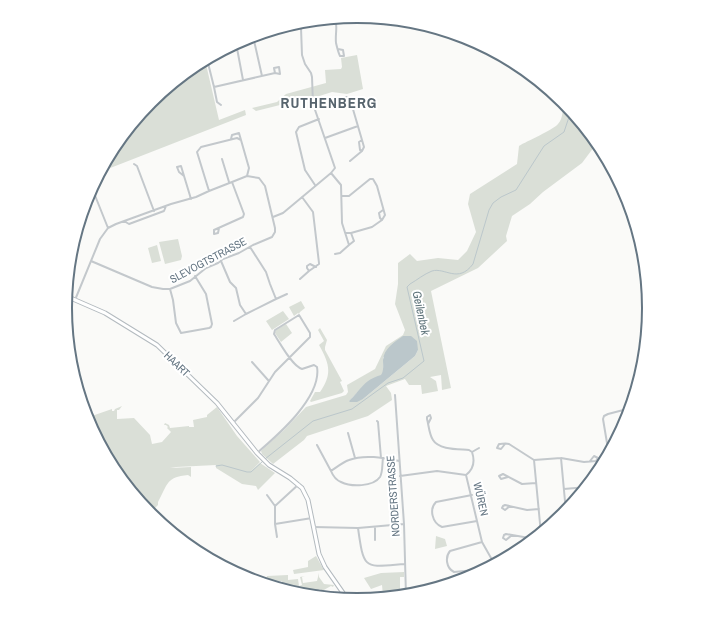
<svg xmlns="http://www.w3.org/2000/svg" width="714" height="617" font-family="'Archivo Narrow',sans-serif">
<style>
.green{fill:#dadfd7;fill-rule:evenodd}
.water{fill:#bbc7cb}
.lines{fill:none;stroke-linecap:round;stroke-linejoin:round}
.stream{stroke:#bbc7cb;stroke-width:1}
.secondary-casing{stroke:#b3babf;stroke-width:5}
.street{stroke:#c3c8cc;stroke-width:2}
.secondary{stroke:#fff;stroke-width:3}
.labels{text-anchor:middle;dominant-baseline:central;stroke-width:4;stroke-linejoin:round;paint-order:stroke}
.street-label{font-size:11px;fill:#657683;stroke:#fff}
.water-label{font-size:12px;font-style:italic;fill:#60757c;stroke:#fff}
.district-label{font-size:15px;font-weight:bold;letter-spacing:1px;fill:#57646e;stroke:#fff}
.rim{fill:none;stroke:#657683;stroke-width:2}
</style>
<rect width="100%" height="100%" fill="#fafaf8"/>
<path class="green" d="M 357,55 L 363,89 L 347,94 L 332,92 L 288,106 L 284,104 L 256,111 L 252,108 L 277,102 L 286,94 L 326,83 L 325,70 L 341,69 L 342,67 L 341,58 Z
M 205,60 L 219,120 L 245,110 L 246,115 L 100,172 L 114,146 L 150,102 L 195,65 Z
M 566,104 L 597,143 L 582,163 L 543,192 L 530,204 L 512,216 L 506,236 L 507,241 L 478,268 L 431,291 L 451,388 L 442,390 L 441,375 L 430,377 L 436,381 L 438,391 L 422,394 L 421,385 L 409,385 L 405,379 L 386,386 L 391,393 L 392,400 L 368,416 L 307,436 L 304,440 L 273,464 L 262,454 L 261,451 L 284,430 L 306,407 L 346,395 L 348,392 L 347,385 L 375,369 L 386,346 L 403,335 L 405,330 L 395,304 L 398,284 L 398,263 L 410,254 L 417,261 L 438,258 L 458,260 L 467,251 L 476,232 L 468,204 L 470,194 L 517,164 L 519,146 C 527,141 553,130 558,124 C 564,118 561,109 566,104 ZM 418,350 L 415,356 L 363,399 L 349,401 C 359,392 366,379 381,376 L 383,373 L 383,357 Z
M 178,239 L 182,256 L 181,260 L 165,264 L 159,242 Z
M 157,245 L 161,261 L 152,263 L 148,248 Z
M 301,301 L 305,308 L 300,312 L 299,314 L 298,313 L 294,316 L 289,307 Z
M 283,311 L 289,319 L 272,330 L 266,321 Z
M 286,324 L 292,333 L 281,342 L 275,333 L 276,330 Z
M 320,328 L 327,340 L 325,347 L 325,350 L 342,381 L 340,382 L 344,391 L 342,393 L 311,402 L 310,401 L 315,392 L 320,392 C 333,373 329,363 319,345 L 324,341 L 318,330 Z
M 122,406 L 119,410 L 117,410 L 117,419 L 134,418 L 150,435 L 152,444 L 162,442 L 171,432 L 167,428 L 168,427 L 166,425 L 164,425 L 165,423 L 169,425 L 170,428 L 189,426 L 189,427 L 194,427 L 193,420 L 207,417 L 207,415 L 217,407 L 237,436 L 260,462 L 250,472 L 260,463 L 275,473 L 258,490 L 256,486 L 242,484 L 216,468 L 216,465 L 176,467 L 170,468 L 191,467 L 191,477 L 188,475 C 166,477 168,484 158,502 L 158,505 L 151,512 L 152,517 L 114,471 L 86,418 L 112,409 L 112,411 L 114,411 L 115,409 Z
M 436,536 L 445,539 L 447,546 L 435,549 Z
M 316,556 L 324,570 L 294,574 L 293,570 L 308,567 L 308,561 Z
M 404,572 L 404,577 L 400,577 L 400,596 L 383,596 L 382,585 L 371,589 L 364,578 L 381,573 Z
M 319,573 L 319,577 L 324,584 L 334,585 L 333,587 L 331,586 L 322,591 L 320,589 L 317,591 L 321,597 L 300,595 L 283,590 L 282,581 L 266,582 L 267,576 L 288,575 L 288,580 L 298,579 L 299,586 L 302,585 L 300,577 L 305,576 L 302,577 L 303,583 L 317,581 Z"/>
<path class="water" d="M 403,336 L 411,336 L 417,341 L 418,350 L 415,356 L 363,399 L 357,402 L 350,402 L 349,401 C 360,391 363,380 381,375 C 384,371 383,365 383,360 C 384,348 395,342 403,336 Z"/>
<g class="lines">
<path class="stream" d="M 265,459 L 313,421 L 352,409 L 388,383 L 403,378 L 424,361 L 407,287 L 410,284 C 417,280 424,274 432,271 C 445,267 458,284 473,264 L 489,210 L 493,203 L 501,197 L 516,190 L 544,146 L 564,132 L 571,111
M 216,466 L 222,465 L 247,472 L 251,472 L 263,461"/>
<g class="secondary-casing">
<path id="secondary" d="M 66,296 L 105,313 L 157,345 L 217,403 L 257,453 L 269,465 L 290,478 L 302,488 L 308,500 L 319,554 L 325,567 L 348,600"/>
</g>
<path class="street" d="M 335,18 C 338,26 335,34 336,43 C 337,47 338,52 340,56 L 344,56 L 343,50 L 338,49
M 253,36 L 262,76
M 242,40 L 293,29 L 312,20
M 236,43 L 243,80
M 207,59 L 214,87
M 351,103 L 346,101 L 346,97 L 348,97 L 350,99 L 362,140 L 359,142 L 360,150 L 362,151 L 364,147 L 362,140
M 221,105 L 217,102 L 214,87 L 275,73 L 280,74 L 279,67 L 274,68 L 275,73
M 325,138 L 358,126
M 231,139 L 232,135 L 239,133 L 241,140
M 222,159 L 229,182
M 350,161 L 362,151
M 134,164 L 137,166 L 154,211
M 331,173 L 341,185 L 342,223 L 349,245 L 354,241 L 351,233 L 346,233
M 184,176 L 179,172 L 177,167 L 181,166 L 191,199
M 315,185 L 305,170 L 296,132 L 299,127 L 319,119
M 92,188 L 108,228
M 209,191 L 197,152 L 201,147 L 237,138 L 241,140 L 249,168 L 247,176
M 342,196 L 349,196 L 370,179 L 373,179 L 377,186 L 385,215 L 382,220 L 380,218 L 379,213 L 383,210
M 302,197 L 313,212 L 319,263 L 319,264 L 309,271 L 307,268 L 307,266 L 310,264 L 316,267
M 273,217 L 283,213 L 331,173 L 335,168 L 313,104 L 312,77 L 311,73 L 305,64 L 302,55 L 301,28 L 299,26
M 124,221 L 129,224 L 164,211 L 166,206
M 219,228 L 218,233 L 214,234 L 214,230 L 243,217 L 244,214 L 232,182
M 351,233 L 372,227 L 382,220
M 335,254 L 340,253 L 349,245
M 221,261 L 230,282 L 236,288 L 240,305 L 246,314 L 276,299 L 270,284 L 266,272 L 250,247
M 300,279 L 309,271
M 170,289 L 173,300 L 176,323 L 181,333 L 209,328 L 211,327 L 212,324 L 206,294 L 195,276
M 276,299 L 287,294
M 75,300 L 100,239 L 108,228 L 116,224 L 171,204 L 196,197 L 209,191 L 232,182 L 247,176 L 259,178 L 265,186 L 275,228 L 275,232 L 272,237 L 253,245 L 239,253 L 223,259 L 218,263 L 206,268 L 190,281 L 170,289 L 163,289 L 152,287 L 91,261
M 234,321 L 246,314
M 252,362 L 268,380
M 395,395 L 404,524 L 406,596
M 377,421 L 378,422 L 381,458
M 233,423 L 258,398 L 275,372 L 310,337 L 310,333 L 299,315 L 275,330 L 274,334 C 280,343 292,366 302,369 L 314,365 L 317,367 C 322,397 278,435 257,453
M 428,424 L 431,418 L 430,415 L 427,417 L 427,419 C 429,426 429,434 433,440 C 439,450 459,449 469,450 L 472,452 C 475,461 474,469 466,475
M 348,433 L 355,458
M 505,444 L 501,449 L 497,448 L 499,444 C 502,444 506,443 509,444 L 534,460 L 561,458 L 566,512
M 317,445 L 331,471 C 337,467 343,462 349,460 C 365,454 384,458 399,461
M 472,452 L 479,448
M 609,455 L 603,419 L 604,416 L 608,414 L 631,408
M 561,458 L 584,462 L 596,461 L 598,458 L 594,456 L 590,461
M 534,460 L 541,534
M 331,471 C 333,476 336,480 341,482 C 351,487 373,487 380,477 C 383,472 382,464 383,458
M 466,475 L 482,542 L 495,565
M 400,476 L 437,471 L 466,475
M 508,477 L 501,479 L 499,476 L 503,474 L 522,484 L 536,483
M 299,484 L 275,506 L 275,524 L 312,518
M 564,489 L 587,487
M 267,495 L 275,506
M 472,495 L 436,502 C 429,509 432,523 442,527 L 477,521
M 510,506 L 505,510 L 502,508 L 503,506 L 505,505 L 527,510 L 539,509
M 275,524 L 277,537
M 314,527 L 358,528 L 404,524
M 375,527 L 375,540
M 358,528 C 364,571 364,567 405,564
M 512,535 L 506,540 L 503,538 L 504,535 L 506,534 L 535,539
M 482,542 L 450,551 C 445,557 446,568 454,572 L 486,569
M 260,583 L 262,584"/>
<use href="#secondary" class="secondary"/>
</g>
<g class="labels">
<g class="street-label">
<text transform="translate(208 260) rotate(-28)">SLEVOGTSTRASSE</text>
<text transform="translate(177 364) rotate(44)">HAART</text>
<text transform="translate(393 496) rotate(-94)">NORDERSTRASSE</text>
<text transform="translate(481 499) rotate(77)">WÜREN</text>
</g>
<g class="water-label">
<text transform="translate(421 313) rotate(78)">Geilenbek</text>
</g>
<g class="district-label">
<text x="329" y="102">RUTHENBERG</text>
</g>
</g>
<path d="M0 0H714V617H0ZM72 308a285 285 0 1 1 570 0a285 285 0 1 1-570 0Z" fill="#fff" fill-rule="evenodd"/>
<path class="rim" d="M72 308a285 285 0 1 1 570 0a285 285 0 1 1-570 0Z"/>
</svg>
